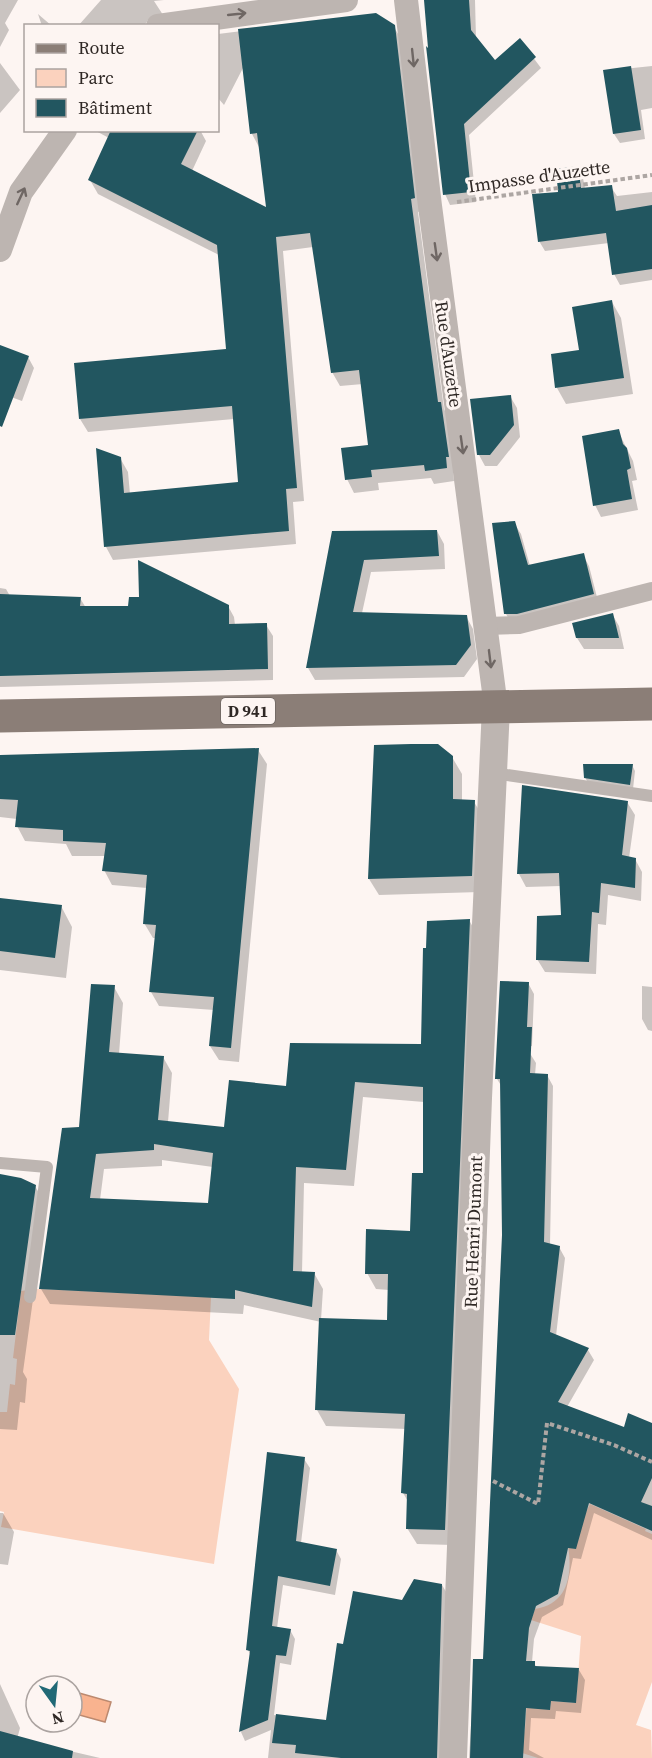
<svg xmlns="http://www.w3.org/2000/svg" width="652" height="1758" font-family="'Source Serif 4',serif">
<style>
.green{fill:#fbd2be}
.water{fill:#f9b38f;stroke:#bc896f;stroke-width:1.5}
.shadow{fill:#0003;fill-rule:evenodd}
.building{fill:#225660;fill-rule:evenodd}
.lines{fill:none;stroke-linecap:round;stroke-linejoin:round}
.path{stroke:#ada6a3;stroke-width:4;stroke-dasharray:4.5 3;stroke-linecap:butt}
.service{stroke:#bdb5b1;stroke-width:12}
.pedestrian{stroke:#bdb5b1;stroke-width:18}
.minor{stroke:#bdb5b1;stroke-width:24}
.tertiary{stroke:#bdb5b1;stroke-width:28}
.primary{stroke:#8b7e77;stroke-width:33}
.oneway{stroke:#6f6764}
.labels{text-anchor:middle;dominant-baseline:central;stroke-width:6;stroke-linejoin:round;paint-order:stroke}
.shield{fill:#fdf5f2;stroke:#6d6662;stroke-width:1.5}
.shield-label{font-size:16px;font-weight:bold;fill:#2f2825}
.street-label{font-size:18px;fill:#2f2825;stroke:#fdf5f2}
</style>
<rect width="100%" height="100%" fill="#fdf5f2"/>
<path class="green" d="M 37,1289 L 211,1297 L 209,1340 L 239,1389 L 214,1564 L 1,1527 L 4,1512 L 0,1511 L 0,1412 L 7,1412 L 10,1384 L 15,1385 L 17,1359 L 13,1358 L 21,1291 Z
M 590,1504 L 646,1529 L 645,1531 L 652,1534 L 652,1682 L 636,1725 L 651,1730 L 652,1758 L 538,1758 L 519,1752 L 525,1729 L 527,1700 L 550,1709 L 551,1701 L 576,1703 L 581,1636 L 531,1620 L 535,1609 C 573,1603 573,1566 566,1534 L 584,1516 Z"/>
<path class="water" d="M 72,1691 L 111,1702 L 105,1722 L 72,1713 Z"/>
<path class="shadow" d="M 0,0 L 18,0 L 5,23 L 9,30 L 0,47 Z
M 101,0 L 164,0 L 154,1 L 165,18 L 148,20 L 144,26 L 78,26 Z
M 426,0 L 475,0 L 476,38 L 495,62 L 520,40 L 541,68 L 469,135 L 476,202 L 450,205 L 445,194 Z
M 38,14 L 52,26 L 42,26 Z
M 375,14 L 393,26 L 402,40 L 421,211 L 418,212 L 444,409 L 448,417 L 455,470 L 453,470 L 454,481 L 434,484 L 431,478 L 378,483 L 379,490 L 354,493 L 347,479 L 370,446 L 363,384 L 340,386 L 332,372 L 313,247 L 283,251 L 304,501 L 293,502 L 296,544 L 113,560 L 106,547 L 98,451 L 120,458 L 128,472 L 130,494 L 239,484 L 234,419 L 88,432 L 80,419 L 228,351 L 219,255 L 98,194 L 90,180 L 109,138 L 94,130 L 200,130 L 206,141 L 192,171 L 268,209 L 259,147 L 252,134 L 244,66 L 224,105 L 218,98 L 218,34 Z
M 0,63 L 20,90 L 0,113 Z
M 652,66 L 652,108 L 641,110 L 645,139 L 620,143 L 614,134 L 604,71 Z
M 577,168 L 583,178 L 585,189 L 611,187 L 617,196 L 652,192 L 652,280 L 620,285 L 614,274 L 609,243 L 545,251 L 539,241 L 559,193 Z
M 612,302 L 621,318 L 633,394 L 566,404 L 557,388 L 553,355 L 581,351 Z
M 0,346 L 28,357 L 34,368 L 22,401 L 0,393 Z
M 510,396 L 517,408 L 520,437 L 497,466 L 485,466 L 479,455 Z
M 618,431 L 633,461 L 637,480 L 632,481 L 638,510 L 601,517 L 595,505 Z
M 514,523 L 521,534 L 530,566 L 583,555 L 589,566 L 599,605 L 512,624 L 506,614 Z
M 437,531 L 444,544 L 445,569 L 371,572 L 362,613 L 466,616 L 473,629 L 477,659 L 464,677 L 315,680 L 308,668 L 334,533 Z
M 0,588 L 6,589 L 10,596 L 80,598 L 86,608 L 228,606 L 234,617 L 235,625 L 266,625 L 273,636 L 273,680 L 0,687 Z
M 612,614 L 619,626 L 624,649 L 584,649 L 577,638 Z
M 258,750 L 267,764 L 239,1062 L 219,1060 L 210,1046 L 214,1010 L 159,1006 L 151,992 L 156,938 L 153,938 L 144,923 L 147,888 L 112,885 L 104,870 L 105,856 L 72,856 L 66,844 L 25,841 L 17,826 L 17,819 L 0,817 L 0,756 Z
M 452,757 L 462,774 L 462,801 L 474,802 L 484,818 L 480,892 L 379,895 L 369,879 Z
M 632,765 L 635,771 L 633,789 L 588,783 L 585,777 Z
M 523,787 L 627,802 L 635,815 L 629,858 L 635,859 L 642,872 L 641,901 L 608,895 L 606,925 L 598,924 L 596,974 L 545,972 L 537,959 L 563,916 L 561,886 L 526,887 L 519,874 Z
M 0,899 L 61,906 L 72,927 L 66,978 L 0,970 Z
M 469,920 L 478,936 L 453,1545 L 417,1544 L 407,1528 L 409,1503 L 403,1493 L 406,1429 L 326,1426 L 317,1410 L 321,1322 L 244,1305 L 243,1314 L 50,1304 L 41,1289 L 114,987 L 123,1003 L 119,1054 L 163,1057 L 172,1073 L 168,1122 L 226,1129 L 288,1087 L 422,1045 L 427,949 ZM 363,1097 L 424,1102 L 425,1175 L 411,1232 L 367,1273 L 376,1289 L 389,1290 L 388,1321 L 321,1320 L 323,1289 L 314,1273 L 302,1273 L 304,1183 L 354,1186 ZM 162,1160 L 213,1167 L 210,1204 L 100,1200 L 104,1169 L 162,1166 Z
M 528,983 L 534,994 L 532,1046 L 526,1047 L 536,1063 L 535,1075 L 547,1075 L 553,1086 L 550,1245 L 559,1247 L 565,1258 L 556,1336 L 588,1350 L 594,1360 L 567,1407 L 625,1429 L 652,1424 L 652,1540 L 594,1513 L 581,1559 L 573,1558 L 563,1605 L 542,1617 L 534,1639 L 532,1662 L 537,1667 L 579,1670 L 585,1680 L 581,1713 L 556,1711 L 555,1719 L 531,1718 L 529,1750 L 544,1758 L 469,1758 L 475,1660 L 484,1661 L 503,1235 L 502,1087 L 497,1079 Z
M 642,986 L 652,987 L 652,1031 L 648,1030 L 642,1019 Z
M 0,1176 L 35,1186 L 46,1205 L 23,1372 L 27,1379 L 25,1403 L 20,1402 L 17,1430 L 0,1429 Z
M 304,1459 L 310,1468 L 301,1543 L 336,1550 L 341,1559 L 335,1595 L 283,1585 L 277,1628 L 290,1630 L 295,1639 L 291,1665 L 280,1663 L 274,1715 L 327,1722 L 344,1645 L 403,1601 L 442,1585 L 448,1595 L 442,1758 L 268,1758 L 271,1730 L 245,1741 L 241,1732 L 251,1656 L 248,1650 Z
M 0,1513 L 3,1513 L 14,1532 L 8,1565 L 0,1564 Z
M 0,1684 L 20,1728 L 12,1758 L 0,1755 Z
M 40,1744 L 100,1758 L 37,1758 Z"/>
<path class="building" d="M 424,0 L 469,0 L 471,30 L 495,60 L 520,38 L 536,57 L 464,124 L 471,192 L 443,195 L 426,46 L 428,48 Z
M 376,13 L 395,25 L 415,198 L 411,199 L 438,402 L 441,402 L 449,457 L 446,457 L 447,468 L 425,471 L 424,465 L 371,470 L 372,477 L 345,480 L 341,448 L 368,445 L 359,370 L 331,373 L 310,233 L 276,237 L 297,488 L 286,489 L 289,531 L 104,547 L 96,448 L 121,457 L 124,493 L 238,482 L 232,406 L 79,419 L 74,363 L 226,349 L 217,245 L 88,180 L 111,130 L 198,130 L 181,164 L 266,207 L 257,133 L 250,134 L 238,29 Z
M 631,66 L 641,130 L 613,134 L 603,70 Z
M 578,166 L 581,188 L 612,185 L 616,211 L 652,205 L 652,269 L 612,275 L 606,233 L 538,242 L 532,194 L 558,192 L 556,169 Z
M 612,300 L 624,378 L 555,388 L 551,354 L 579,350 L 572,307 Z
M 0,345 L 29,356 L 2,427 L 0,426 Z
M 511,395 L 514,425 L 490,455 L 477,455 L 470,399 Z
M 619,429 L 623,444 L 627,448 L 631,468 L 627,470 L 632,499 L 593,506 L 582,436 Z
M 515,521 L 528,565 L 584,553 L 594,594 L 517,614 L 504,614 L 492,523 Z
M 437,530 L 439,556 L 364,560 L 353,612 L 467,615 L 471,645 L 456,665 L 306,668 L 332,531 Z
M 138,560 L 229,605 L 229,624 L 267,623 L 268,669 L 0,676 L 0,594 L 81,597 L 80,606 L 128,606 L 129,597 L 139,597 Z
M 613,613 L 619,638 L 576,638 L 572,623 Z
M 411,744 L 438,744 L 453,756 L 453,799 L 475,800 L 472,876 L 368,879 L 374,745 Z
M 259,748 L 231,1048 L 209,1046 L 214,997 L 149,992 L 156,925 L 143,924 L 147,875 L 102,871 L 106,843 L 63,841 L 63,830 L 15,827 L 18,800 L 0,799 L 0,755 Z
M 583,764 L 633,764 L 630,785 L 584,778 Z
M 522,785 L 628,801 L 622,855 L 636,858 L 635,888 L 601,883 L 599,913 L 592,912 L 589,962 L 536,960 L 537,916 L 561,915 L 559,873 L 517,874 Z
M 0,898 L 62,905 L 55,958 L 0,951 Z
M 470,919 L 445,1530 L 406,1529 L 407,1494 L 401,1493 L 405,1414 L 315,1410 L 319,1318 L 387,1320 L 388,1274 L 365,1274 L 366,1229 L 410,1231 L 412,1173 L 423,1173 L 423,1087 L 355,1082 L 346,1170 L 296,1167 L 293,1271 L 315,1272 L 312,1307 L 235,1290 L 235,1299 L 39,1289 L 62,1128 L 79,1127 L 91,984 L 115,985 L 109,1052 L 164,1056 L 158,1120 L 224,1127 L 229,1080 L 286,1086 L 290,1043 L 421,1044 L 423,948 L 426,948 L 427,921 ZM 154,1144 L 213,1153 L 208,1203 L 90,1198 L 96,1154 L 154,1150 Z
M 500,981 L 529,982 L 527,1027 L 532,1027 L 530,1073 L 548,1074 L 544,1242 L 560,1246 L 550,1332 L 589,1348 L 558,1402 L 624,1427 L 628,1413 L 652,1423 L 652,1478 L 641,1502 L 652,1506 L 652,1531 L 589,1503 L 576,1549 L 568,1548 L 558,1594 L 536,1606 L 529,1628 L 526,1661 L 535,1661 L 535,1666 L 579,1668 L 576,1703 L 551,1701 L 550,1710 L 526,1708 L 523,1758 L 470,1758 L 473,1659 L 483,1659 L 502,1235 L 500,1079 L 495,1079 Z
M 0,1174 L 21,1178 L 36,1185 L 15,1335 L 0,1335 Z
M 267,1452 L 305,1457 L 296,1541 L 337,1549 L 330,1586 L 278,1576 L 272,1626 L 291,1629 L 286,1656 L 276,1655 L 268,1720 L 239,1732 L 250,1651 L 246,1650 Z
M 414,1579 L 442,1584 L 437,1758 L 341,1758 L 295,1753 L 296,1745 L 272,1743 L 276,1714 L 326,1720 L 337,1643 L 343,1644 L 353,1591 L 402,1600 Z
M 0,1731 L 73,1751 L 72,1758 L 0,1758 Z"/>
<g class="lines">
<path class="path" d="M 457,202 L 652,175
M 493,1481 L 538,1504 L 547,1423 L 614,1445 L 652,1462"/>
<path class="service" d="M 493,773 L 652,796
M 0,1163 L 47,1167 L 30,1297"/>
<path class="pedestrian" d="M 486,626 L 519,625 L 652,591"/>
<path class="minor" d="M 406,0 L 430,206 L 496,707
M 158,26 L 346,0
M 0,250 L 21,192 L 65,130"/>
<path class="tertiary" d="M 453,1758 L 478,1098 L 496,707"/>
<path class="primary" d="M 0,716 L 652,704"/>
</g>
<defs><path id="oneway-shaft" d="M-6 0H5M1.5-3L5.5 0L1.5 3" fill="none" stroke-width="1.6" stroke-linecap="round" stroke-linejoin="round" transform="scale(1.5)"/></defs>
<g class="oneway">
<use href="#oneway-shaft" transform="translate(237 14) rotate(-6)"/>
<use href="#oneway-shaft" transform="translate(413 58) rotate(84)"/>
<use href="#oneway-shaft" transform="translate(21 196) rotate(-65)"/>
<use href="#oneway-shaft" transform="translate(436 252) rotate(82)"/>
<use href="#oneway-shaft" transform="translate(462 445) rotate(82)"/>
<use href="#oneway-shaft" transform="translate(490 659) rotate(83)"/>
</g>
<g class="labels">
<rect class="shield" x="221" y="698" width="54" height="26" rx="4.5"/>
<g class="shield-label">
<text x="248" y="711">D 941</text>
</g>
<g class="street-label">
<text transform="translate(539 176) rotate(-8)">Impasse d'Auzette</text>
<text transform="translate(449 354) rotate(82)">Rue d'Auzette</text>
<text transform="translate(473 1232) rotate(-88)">Rue Henri Dumont</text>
</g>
</g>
<rect x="24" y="24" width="195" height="108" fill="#fdf5f2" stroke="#aba3a0" stroke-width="1.5"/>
<rect x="36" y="44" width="30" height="9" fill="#8b7e77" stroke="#aba3a0" stroke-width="1.5"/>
<text x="78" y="54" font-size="18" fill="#2f2825">Route</text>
<rect x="36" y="69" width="30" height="18" fill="#fbd2be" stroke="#aba3a0" stroke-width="1.5"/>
<text x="78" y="84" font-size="18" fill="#2f2825">Parc</text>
<rect x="36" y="99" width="30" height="18" fill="#225660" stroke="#aba3a0" stroke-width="1.5"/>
<text x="78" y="114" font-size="18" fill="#2f2825">Bâtiment</text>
<g transform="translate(54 1704) rotate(165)"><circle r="28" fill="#fdf5f2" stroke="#aba3a0" stroke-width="1.5"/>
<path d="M0-4.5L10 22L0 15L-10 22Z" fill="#216976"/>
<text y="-9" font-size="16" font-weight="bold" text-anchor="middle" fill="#2f2825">N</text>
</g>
</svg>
